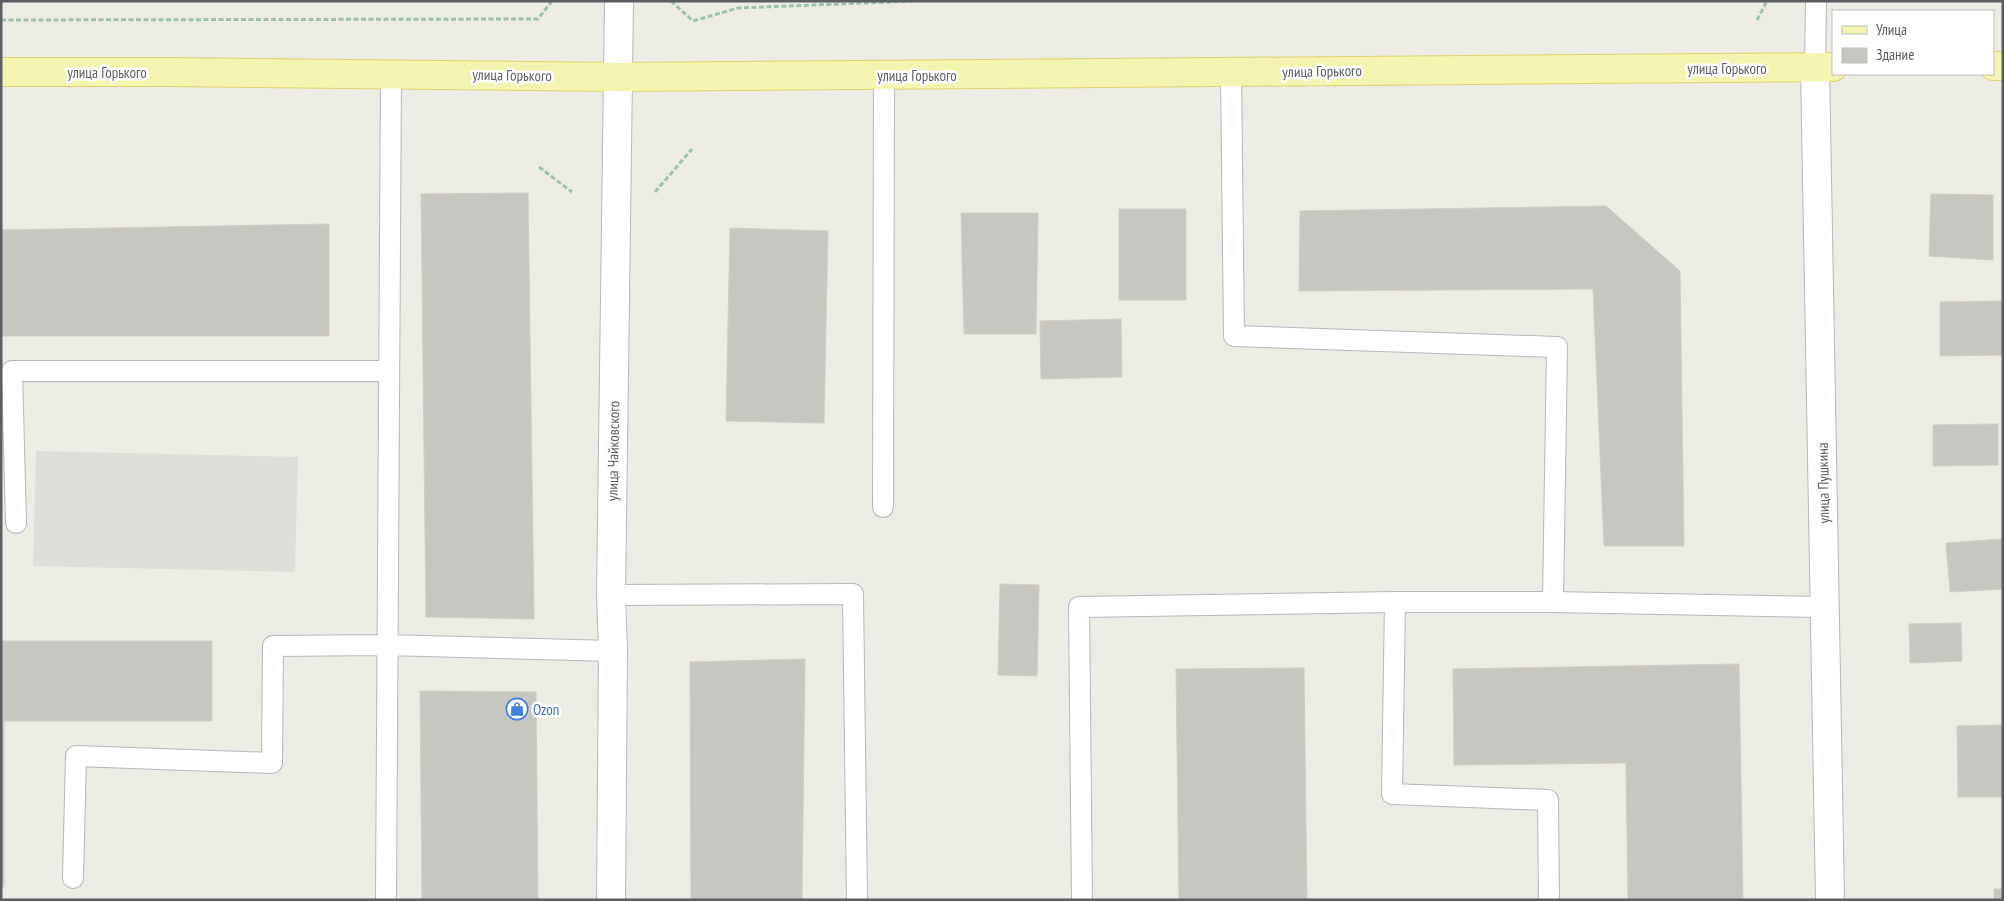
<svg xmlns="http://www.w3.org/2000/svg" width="2004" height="901" font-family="'PT Sans Narrow',sans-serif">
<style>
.industrial{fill:#deddd8}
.building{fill:#c8c6c0;stroke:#d0cec3}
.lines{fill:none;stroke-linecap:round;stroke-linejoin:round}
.service-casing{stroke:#b6b7bc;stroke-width:22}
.minor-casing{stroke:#b6b7bc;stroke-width:30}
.secondary-casing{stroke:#b7b8be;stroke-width:30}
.primary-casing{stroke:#dfd26a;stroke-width:30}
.path{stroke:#9dc1ae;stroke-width:3;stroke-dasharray:5 2.5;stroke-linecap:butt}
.service{stroke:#fff;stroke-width:20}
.minor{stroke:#fff;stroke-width:28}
.secondary{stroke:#fff;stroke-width:28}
.primary{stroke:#f4f4b1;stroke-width:28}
.labels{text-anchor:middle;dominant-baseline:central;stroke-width:5;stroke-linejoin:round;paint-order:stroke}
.street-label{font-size:15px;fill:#5c5d62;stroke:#fff}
.shop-label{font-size:15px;fill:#366cbe;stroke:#fff;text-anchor:start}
</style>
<rect width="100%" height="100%" fill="#ecece4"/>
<path class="industrial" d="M 36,451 L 298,457 L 295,572 L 33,566 Z"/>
<path class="building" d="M 528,193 L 534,619 L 426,617 L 421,194 Z
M 1931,194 L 1993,195 L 1993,260 L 1929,256 Z
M 1606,206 L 1680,271 L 1684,546 L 1604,546 L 1593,289 L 1299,291 L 1300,211 Z
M 1119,209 L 1186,209 L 1186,300 L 1119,300 Z
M 961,213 L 1038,213 L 1036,334 L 964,334 Z
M 329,224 L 329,336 L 1,336 L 1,230 Z
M 730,228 L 828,231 L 824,423 L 726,421 Z
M 2003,301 L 2003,355 L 1940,356 L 1940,302 Z
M 1121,319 L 1122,377 L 1041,379 L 1040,321 Z
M 1998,424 L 1998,465 L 1933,466 L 1933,425 Z
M 2003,539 L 2003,589 L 1950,592 L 1946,543 Z
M 1000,584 L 1039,585 L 1037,676 L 998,675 Z
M 1961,623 L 1962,661 L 1910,663 L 1909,624 Z
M 1,641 L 212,641 L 212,721 L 4,721 L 4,887 L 1,887 Z
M 805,659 L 802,900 L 691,900 L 690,662 Z
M 1739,664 L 1743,900 L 1628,900 L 1626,763 L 1454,765 L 1453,669 Z
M 1304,668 L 1307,900 L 1179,900 L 1176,669 Z
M 420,691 L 536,692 L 538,900 L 422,900 Z
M 2003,725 L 2003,797 L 1958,797 L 1957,726 Z
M 1994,889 L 2003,889 L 2003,900 L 1994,900 Z"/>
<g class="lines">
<g class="service-casing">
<path id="service" d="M 1815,67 L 1816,1
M 1231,72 L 1234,336 L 1557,347 L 1553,602
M 883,507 L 884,75
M 16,523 L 12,371 L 388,371
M 611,595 L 853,594 L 857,900
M 1395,602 L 1392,794 L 1548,800 L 1549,900
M 73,878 L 76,756 L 272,763 L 273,646 L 387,645 L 613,651
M 386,900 L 391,74
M 1082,900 L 1079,607 L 1395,602 L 1553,602 L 1825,607"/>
</g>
<g class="minor-casing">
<path id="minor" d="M 1815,67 L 1830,900"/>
</g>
<g class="secondary-casing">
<path id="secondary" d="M 611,900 L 613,651 L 611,595 L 619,1"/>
</g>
<g class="primary-casing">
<path id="primary" d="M 1993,66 L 2003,66
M 1,72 L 168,72 L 619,77 L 1833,67"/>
</g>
<path class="path" d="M 671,1 L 693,21 L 738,8 L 914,1
M 1,20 L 538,19 L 552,1
M 1757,20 L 1767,1
M 539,167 L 572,192
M 655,192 L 692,149"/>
<use href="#service" class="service"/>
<use href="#minor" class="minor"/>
<use href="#secondary" class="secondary"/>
<use href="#primary" class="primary"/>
</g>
<defs>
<g id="shop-ring" transform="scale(1.125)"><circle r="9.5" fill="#fff" stroke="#3f7fe0" stroke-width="1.5"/><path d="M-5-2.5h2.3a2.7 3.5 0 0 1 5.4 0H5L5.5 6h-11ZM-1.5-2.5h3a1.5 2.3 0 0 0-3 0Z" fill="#3f7fe0"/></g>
</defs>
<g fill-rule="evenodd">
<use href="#shop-ring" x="517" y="709"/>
</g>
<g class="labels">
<g class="street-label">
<text x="1727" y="68">улица Горького</text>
<text transform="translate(1322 71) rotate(-1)">улица Горького</text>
<text x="107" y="72">улица Горького</text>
<text transform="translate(512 75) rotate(1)">улица Горького</text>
<text x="917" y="75">улица Горького</text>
<text transform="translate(613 451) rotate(-89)">улица Чайковского</text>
<text transform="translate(1823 483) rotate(-91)">улица Пушкина</text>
</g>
<g class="shop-label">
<text x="533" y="709">Ozon</text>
</g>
</g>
<rect width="2004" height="901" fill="none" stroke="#5c5d62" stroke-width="5"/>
<rect x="1832" y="10" width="162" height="65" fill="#ffffff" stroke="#bebec0"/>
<rect x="1842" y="26" width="25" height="8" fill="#f4f4b1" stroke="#bebec0"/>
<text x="1876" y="35" font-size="15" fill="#5c5d62">Улица</text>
<rect x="1842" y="48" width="25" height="15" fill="#c8c6c0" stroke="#bebec0"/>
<text x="1876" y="60" font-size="15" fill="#5c5d62">Здание</text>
</svg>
